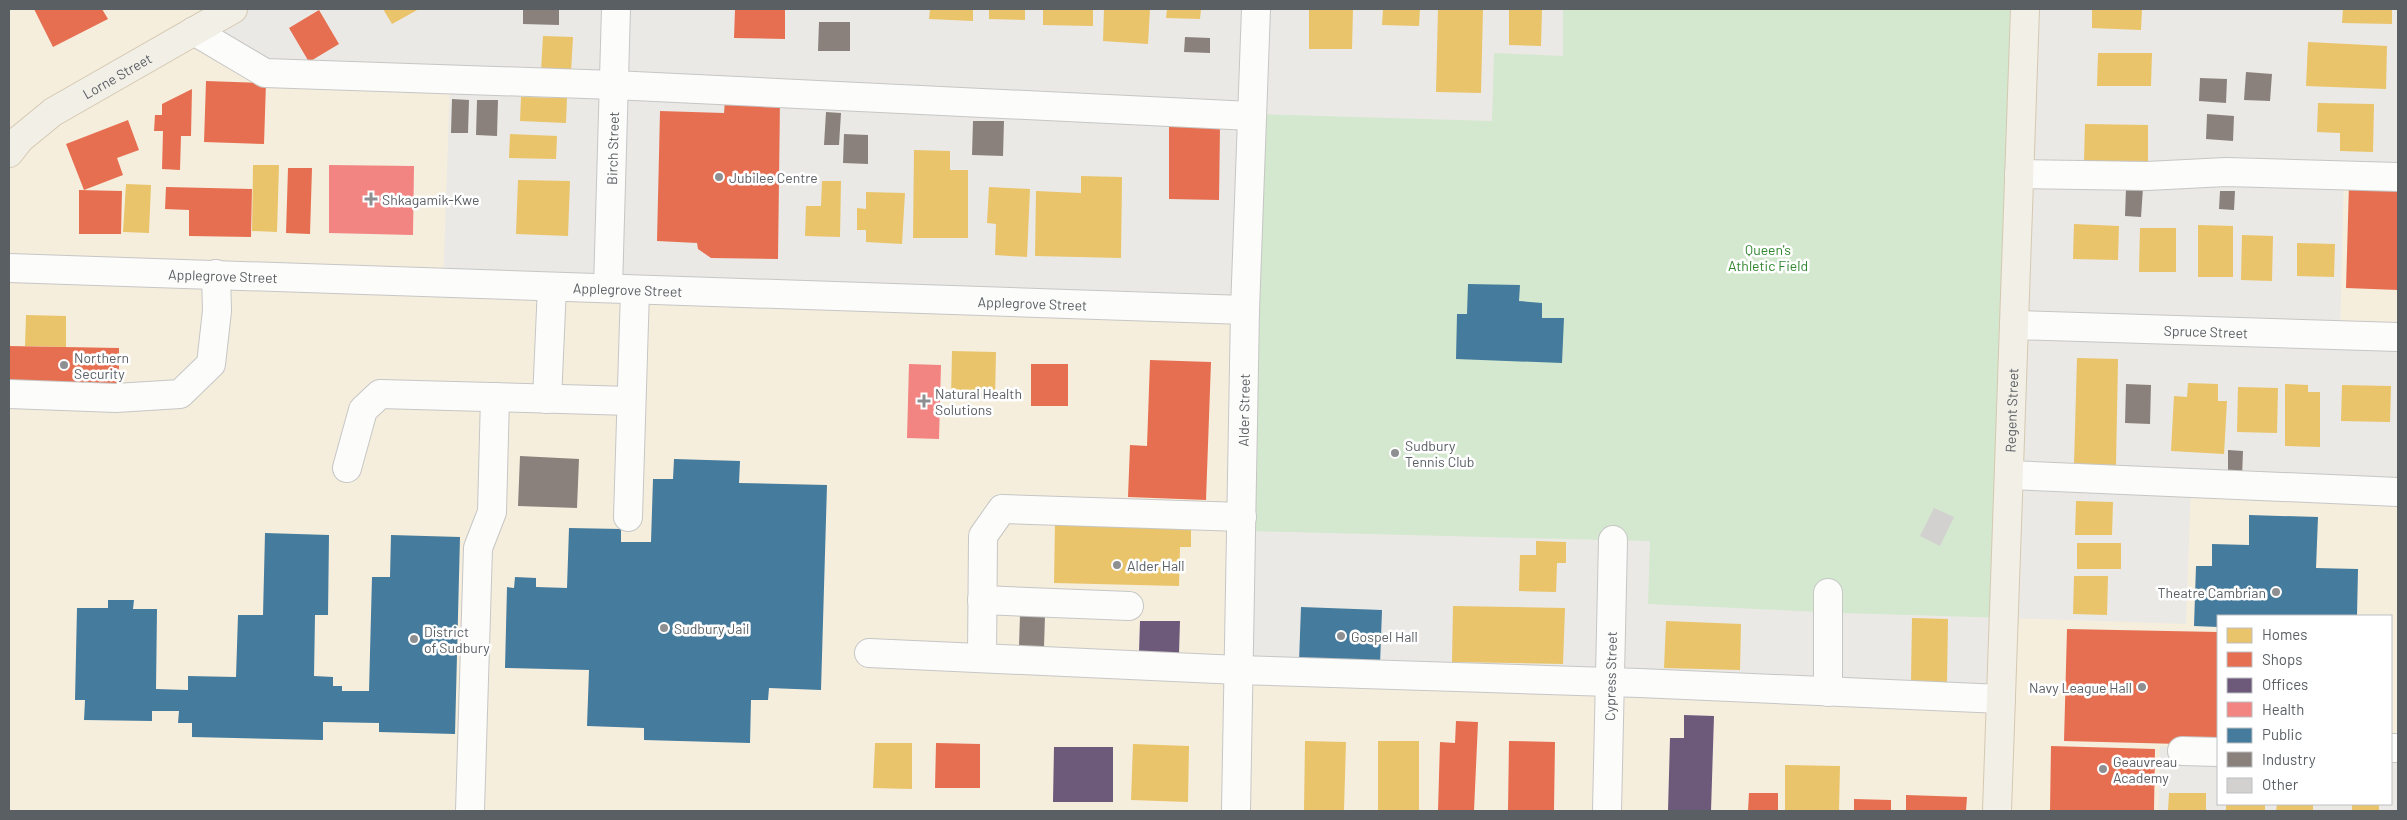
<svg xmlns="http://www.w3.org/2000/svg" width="2407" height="820" font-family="Barlow,sans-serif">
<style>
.commercial{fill:#f6eedd}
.green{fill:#d3e8ce}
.homes{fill:#e9c46a}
.shops{fill:#e76f51}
.offices{fill:#6d597a}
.health{fill:#f28482}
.public{fill:#457b9d}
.industry{fill:#8a817c}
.building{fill:#d3d1cf}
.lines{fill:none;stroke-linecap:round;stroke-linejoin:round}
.minor-casing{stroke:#c6c6c5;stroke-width:30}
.major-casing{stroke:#d4c8b1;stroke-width:30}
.minor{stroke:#fcfcfb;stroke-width:28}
.major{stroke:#f2efe7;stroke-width:28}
.poi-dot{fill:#8d8f91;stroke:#fff;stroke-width:2}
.labels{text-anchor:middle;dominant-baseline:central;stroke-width:5;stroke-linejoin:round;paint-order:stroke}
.street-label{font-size:14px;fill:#5a5f64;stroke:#fff}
.poi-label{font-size:14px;fill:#5a5f64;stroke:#fff;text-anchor:start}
.park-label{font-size:14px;fill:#31862f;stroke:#fff}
</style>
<rect width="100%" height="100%" fill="#ebe9e5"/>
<path class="commercial" d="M 9,9 L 228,9 L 193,29 L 264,75 L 450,82 L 443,285 L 1247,312 L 1234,673 L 1607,684 L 1605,811 L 9,811 Z
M 2344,177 L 2398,179 L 2398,335 L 2340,334 Z
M 2191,486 L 2398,493 L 2398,746 L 2391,746 L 2391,616 L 2218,616 L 2218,748 L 2160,746 L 2159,811 L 1610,811 L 1612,697 L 1824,705 L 1824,695 L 2004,700 L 2008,618 L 2186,624 Z"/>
<path class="green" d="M 1563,9 L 2028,9 L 2008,618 L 1842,613 L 1648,604 L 1650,541 L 1246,531 L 1254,114 L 1492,121 L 1494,53 L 1563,56 Z"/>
<path class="homes" d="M 383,9 L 419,9 L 392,24 Z
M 930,9 L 973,9 L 973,21 L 929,19 Z
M 989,9 L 1025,9 L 1025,20 L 989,19 Z
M 1043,9 L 1093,9 L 1093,26 L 1043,25 Z
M 1104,9 L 1150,9 L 1148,44 L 1103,41 Z
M 1167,9 L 1201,9 L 1200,19 L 1166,18 Z
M 1309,9 L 1353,9 L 1352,49 L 1309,49 Z
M 1383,9 L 1420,9 L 1419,26 L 1382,25 Z
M 1438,9 L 1483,9 L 1481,93 L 1436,92 Z
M 1509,9 L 1542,9 L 1541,46 L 1509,45 Z
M 2092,9 L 2142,9 L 2141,30 L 2092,28 Z
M 2343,9 L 2392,9 L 2392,24 L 2342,23 Z
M 543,36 L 573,37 L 571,72 L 541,71 Z
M 2308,42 L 2387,46 L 2386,89 L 2306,86 Z
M 2098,53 L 2152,53 L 2151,86 L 2097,86 Z
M 521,97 L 567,98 L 566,123 L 520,121 Z
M 2318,103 L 2374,104 L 2373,152 L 2340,151 L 2340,133 L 2317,132 Z
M 2085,124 L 2148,125 L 2148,162 L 2084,161 Z
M 510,134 L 557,136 L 556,159 L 509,158 Z
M 914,150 L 950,151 L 950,170 L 968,170 L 968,238 L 913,238 Z
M 253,165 L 279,165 L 277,232 L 252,231 Z
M 1081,176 L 1122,177 L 1121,258 L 1035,256 L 1036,191 L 1081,193 Z
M 518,180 L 570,181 L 568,236 L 516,234 Z
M 822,181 L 841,181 L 840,237 L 805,236 L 806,206 L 821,206 Z
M 126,184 L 151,185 L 149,233 L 123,232 Z
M 989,187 L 1030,189 L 1027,257 L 995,255 L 996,224 L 987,223 Z
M 866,192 L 905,193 L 902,244 L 866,242 L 866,230 L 857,230 L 857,208 L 866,209 Z
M 2074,224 L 2119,226 L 2118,260 L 2073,259 Z
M 2198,225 L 2233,226 L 2233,277 L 2198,277 Z
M 2140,228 L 2176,228 L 2176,272 L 2139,272 Z
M 2242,235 L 2273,236 L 2272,281 L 2241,280 Z
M 2297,243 L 2335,244 L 2334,277 L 2297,276 Z
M 26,315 L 66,316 L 66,347 L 25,346 Z
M 952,351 L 996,352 L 995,399 L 951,398 Z
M 2077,358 L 2118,359 L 2116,465 L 2074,464 Z
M 2188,383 L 2218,384 L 2218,401 L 2227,401 L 2224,454 L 2171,451 L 2174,396 L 2187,397 Z
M 2285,384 L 2308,385 L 2308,392 L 2320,392 L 2320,447 L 2285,446 Z
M 2342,385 L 2391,386 L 2390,422 L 2341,421 Z
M 2238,387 L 2278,388 L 2277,433 L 2237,432 Z
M 2076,501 L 2113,502 L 2112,535 L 2075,535 Z
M 1055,522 L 1191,526 L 1191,547 L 1180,547 L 1179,586 L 1054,583 Z
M 1536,541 L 1566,542 L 1566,563 L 1557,563 L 1556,592 L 1519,591 L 1520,555 L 1536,555 Z
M 2077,543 L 2121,543 L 2121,569 L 2077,569 Z
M 2074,576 L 2108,576 L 2107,615 L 2073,614 Z
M 1453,606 L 1565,608 L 1563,664 L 1452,662 Z
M 1912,618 L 1948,619 L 1947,682 L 1911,682 Z
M 1666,621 L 1741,624 L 1740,670 L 1664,668 Z
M 1305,741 L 1346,742 L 1344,810 L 1304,810 Z
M 1378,741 L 1419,741 L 1419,811 L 1378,811 Z
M 875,743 L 912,743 L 912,789 L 873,788 Z
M 1133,744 L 1189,746 L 1188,802 L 1131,800 Z
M 1785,765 L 1840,766 L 1839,811 L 1785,811 Z
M 2169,793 L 2206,793 L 2206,811 L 2168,811 Z
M 2226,804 L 2265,804 L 2265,811 L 2226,811 Z
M 2277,804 L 2313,804 L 2313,811 L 2276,811 Z
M 2352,804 L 2379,804 L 2379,811 L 2352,811 Z"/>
<path class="shops" d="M 34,9 L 102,9 L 108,19 L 53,47 Z
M 735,9 L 785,9 L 785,39 L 734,38 Z
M 319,10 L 339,44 L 309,62 L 289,28 Z
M 206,81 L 266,83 L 264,144 L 204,142 Z
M 192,89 L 191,136 L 181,136 L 180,170 L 162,169 L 163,131 L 154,131 L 155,115 L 162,115 L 162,104 Z
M 725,100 L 780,101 L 778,259 L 711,258 L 698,249 L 697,243 L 657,241 L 660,111 L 724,113 Z
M 128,120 L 139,150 L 117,158 L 123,175 L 84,190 L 66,144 Z
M 1169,127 L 1220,127 L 1219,200 L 1169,199 Z
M 288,168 L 312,168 L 310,234 L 286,233 Z
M 2349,184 L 2398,186 L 2398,290 L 2346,288 Z
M 166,187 L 252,189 L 251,237 L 189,236 L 189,210 L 165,209 Z
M 79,190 L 122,191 L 121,234 L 79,234 Z
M 9,346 L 119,348 L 119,385 L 9,383 Z
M 1150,360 L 1211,362 L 1206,500 L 1128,497 L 1130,445 L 1147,446 Z
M 1031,364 L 1068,364 L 1068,406 L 1031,406 Z
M 2067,629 L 2218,632 L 2218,745 L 2064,741 Z
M 1456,721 L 1478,722 L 1474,811 L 1438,811 L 1440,742 L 1455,743 Z
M 1509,741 L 1555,742 L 1554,811 L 1508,811 Z
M 936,743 L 980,744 L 980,788 L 935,788 Z
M 2051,746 L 2155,749 L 2154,811 L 2050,811 Z
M 1749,793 L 1778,793 L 1778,811 L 1748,811 Z
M 1906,795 L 1967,797 L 1966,811 L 1906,811 Z
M 1854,799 L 1891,800 L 1891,811 L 1854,811 Z"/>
<path class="offices" d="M 1140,621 L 1180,621 L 1179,653 L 1139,652 Z
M 1684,715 L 1714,716 L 1711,811 L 1668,811 L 1670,738 L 1684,738 Z
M 1054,747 L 1113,747 L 1113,802 L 1053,802 Z"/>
<path class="health" d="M 329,165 L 414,166 L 413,235 L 329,233 Z
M 909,364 L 941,365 L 939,439 L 907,438 Z"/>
<path class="public" d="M 1468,284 L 1520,285 L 1519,301 L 1542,303 L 1542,318 L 1564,318 L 1562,363 L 1456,359 L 1457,314 L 1467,314 Z
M 674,459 L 740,461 L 739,483 L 827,485 L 821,690 L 769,688 L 768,700 L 751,700 L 750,743 L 644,740 L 644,728 L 587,726 L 589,670 L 505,668 L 507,587 L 514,588 L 515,577 L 536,578 L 536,587 L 567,588 L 569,528 L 621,529 L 621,542 L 651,542 L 653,479 L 673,479 Z
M 2249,515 L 2318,517 L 2316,568 L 2358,569 L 2357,616 L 2218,616 L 2218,627 L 2194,626 L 2196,566 L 2212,566 L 2212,544 L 2249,545 Z
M 265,533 L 329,535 L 328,615 L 315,615 L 314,676 L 333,677 L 333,686 L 342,686 L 342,691 L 369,691 L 372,577 L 390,577 L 391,535 L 460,537 L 455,734 L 379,732 L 379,723 L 323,722 L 323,740 L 192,737 L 192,723 L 178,723 L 179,711 L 152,711 L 152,721 L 84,720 L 85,700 L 75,700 L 77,608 L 108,608 L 108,600 L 134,600 L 133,609 L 157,609 L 156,689 L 188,690 L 188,676 L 236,677 L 238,615 L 263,615 Z
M 1301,607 L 1382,610 L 1380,665 L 1299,662 Z"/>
<path class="industry" d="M 523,9 L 559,9 L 559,25 L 523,24 Z
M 819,22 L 850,22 L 850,51 L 818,51 Z
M 1185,37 L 1210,38 L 1210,53 L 1184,52 Z
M 2246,72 L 2272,74 L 2270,101 L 2244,100 Z
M 2200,78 L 2227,79 L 2226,103 L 2199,101 Z
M 452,99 L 469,100 L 468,133 L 451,133 Z
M 477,100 L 498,100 L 497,136 L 476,135 Z
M 826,112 L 841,113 L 839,145 L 824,145 Z
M 2207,114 L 2234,116 L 2233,141 L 2206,139 Z
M 973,121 L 1004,121 L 1003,156 L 972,155 Z
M 844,134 L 868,135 L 868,164 L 843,163 Z
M 2126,188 L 2143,188 L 2141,217 L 2125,216 Z
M 2220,191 L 2235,191 L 2234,210 L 2219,209 Z
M 2126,384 L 2151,385 L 2150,424 L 2125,423 Z
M 2228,450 L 2243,451 L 2242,478 L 2228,477 Z
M 520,456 L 579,459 L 577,508 L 518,506 Z
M 1020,615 L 1045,615 L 1044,647 L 1019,646 Z"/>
<path class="building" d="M 1934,508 L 1954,517 L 1940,546 L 1920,536 Z"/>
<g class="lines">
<g class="minor-casing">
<g id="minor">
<path d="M 194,31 L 265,73 L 614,85 L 1251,116"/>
<path d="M 2019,174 L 2147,176 L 2226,172 L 2398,177"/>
<path id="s1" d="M 9,268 L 1245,310"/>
<path id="s2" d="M 608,288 L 616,9"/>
<path id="s3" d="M 2014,325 L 2398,337"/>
<path d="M 9,394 L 116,398 L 180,394 L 211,364 L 217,311 L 216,274"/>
<path d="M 547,399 L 552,287"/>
<path d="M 347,468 L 363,410 L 380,394 L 631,401"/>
<path d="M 2009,475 L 2398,492"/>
<path d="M 628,517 L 635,290"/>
<path d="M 982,600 L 1129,606"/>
<path d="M 869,653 L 1238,670 L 1640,683 L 2001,699"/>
<path d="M 982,658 L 983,536 L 1002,509 L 1242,517"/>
<path d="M 1828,692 L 1828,593"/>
<path d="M 2391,748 L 2398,748"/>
<path d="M 2182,751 L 2218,752"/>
<path d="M 470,811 L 478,548 L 492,512 L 495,397"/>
<path id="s4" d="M 1236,811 L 1245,310 L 1256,9"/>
<path id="s5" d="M 1607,811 L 1613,540"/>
</g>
</g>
<g class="major-casing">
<g id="major">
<path id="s6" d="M 9,153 L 20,139 L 53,112 L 233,9"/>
<path id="s7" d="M 1997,811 L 2025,9"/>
</g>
</g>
<use href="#minor" class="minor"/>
<use href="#major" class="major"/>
</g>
<g class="poi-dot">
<circle cx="719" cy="177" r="5"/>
<path d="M368.5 191.5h5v5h5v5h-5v5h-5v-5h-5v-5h5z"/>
<circle cx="64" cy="365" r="5"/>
<path d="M921.5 393.5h5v5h5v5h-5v5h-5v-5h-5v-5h5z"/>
<circle cx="1395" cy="453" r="5"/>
<circle cx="1117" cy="565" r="5"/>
<circle cx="2276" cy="592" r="5"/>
<circle cx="664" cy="628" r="5"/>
<circle cx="1341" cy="636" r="5"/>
<circle cx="414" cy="639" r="5"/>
<circle cx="2142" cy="687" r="5"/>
<circle cx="2103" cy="769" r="5"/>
</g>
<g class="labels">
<g class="street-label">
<text stroke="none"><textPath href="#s6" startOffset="134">Lorne Street</textPath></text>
<text stroke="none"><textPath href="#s2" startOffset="140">Birch Street</textPath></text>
<text stroke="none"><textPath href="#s1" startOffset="214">Applegrove Street</textPath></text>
<text stroke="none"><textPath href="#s1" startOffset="619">Applegrove Street</textPath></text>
<text stroke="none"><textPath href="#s1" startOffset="1024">Applegrove Street</textPath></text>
<text stroke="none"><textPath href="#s3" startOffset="192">Spruce Street</textPath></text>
<text stroke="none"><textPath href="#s4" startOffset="401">Alder Street</textPath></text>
<text stroke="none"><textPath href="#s7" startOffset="401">Regent Street</textPath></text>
<text stroke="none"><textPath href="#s5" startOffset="135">Cypress Street</textPath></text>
</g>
<g class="poi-label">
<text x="729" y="177">Jubilee Centre</text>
<text x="382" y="199">Shkagamik-Kwe</text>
<text x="74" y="357">Northern<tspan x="74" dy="16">Security</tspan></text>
<text x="935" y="393">Natural Health<tspan x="935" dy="16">Solutions</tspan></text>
<text x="1405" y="445">Sudbury<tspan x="1405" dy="16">Tennis Club</tspan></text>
<text x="1127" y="565">Alder Hall</text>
<text x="2266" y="592" text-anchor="end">Theatre Cambrian</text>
<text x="674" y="628">Sudbury Jail</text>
<text x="424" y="631">District<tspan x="424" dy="16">of Sudbury</tspan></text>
<text x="1351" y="636">Gospel Hall</text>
<text x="2132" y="687" text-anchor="end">Navy League Hall</text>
<text x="2113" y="761">Geauvreau<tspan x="2113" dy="16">Academy</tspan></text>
</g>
<g class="park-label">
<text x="1768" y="249">Queen's<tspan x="1768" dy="16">Athletic Field</tspan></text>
</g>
</g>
<rect width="2407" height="820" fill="none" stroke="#5a5f64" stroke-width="20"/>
<rect x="2217" y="615" width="175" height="190" fill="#ffffff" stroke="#bdbfc1"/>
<rect x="2227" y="628" width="25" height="15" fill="#e9c46a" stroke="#bdbfc1"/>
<text x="2262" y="640" font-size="15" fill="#5a5f64">Homes</text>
<rect x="2227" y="652" width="25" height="15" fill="#e76f51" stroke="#bdbfc1"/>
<text x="2262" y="665" font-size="15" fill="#5a5f64">Shops</text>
<rect x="2227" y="678" width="25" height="15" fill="#6d597a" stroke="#bdbfc1"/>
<text x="2262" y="690" font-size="15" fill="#5a5f64">Offices</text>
<rect x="2227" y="702" width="25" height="15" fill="#f28482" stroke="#bdbfc1"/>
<text x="2262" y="715" font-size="15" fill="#5a5f64">Health</text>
<rect x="2227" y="728" width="25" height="15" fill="#457b9d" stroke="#bdbfc1"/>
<text x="2262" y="740" font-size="15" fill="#5a5f64">Public</text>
<rect x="2227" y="752" width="25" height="15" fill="#8a817c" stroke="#bdbfc1"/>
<text x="2262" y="765" font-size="15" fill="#5a5f64">Industry</text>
<rect x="2227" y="778" width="25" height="15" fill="#d3d1cf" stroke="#bdbfc1"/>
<text x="2262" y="790" font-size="15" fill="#5a5f64">Other</text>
</svg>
